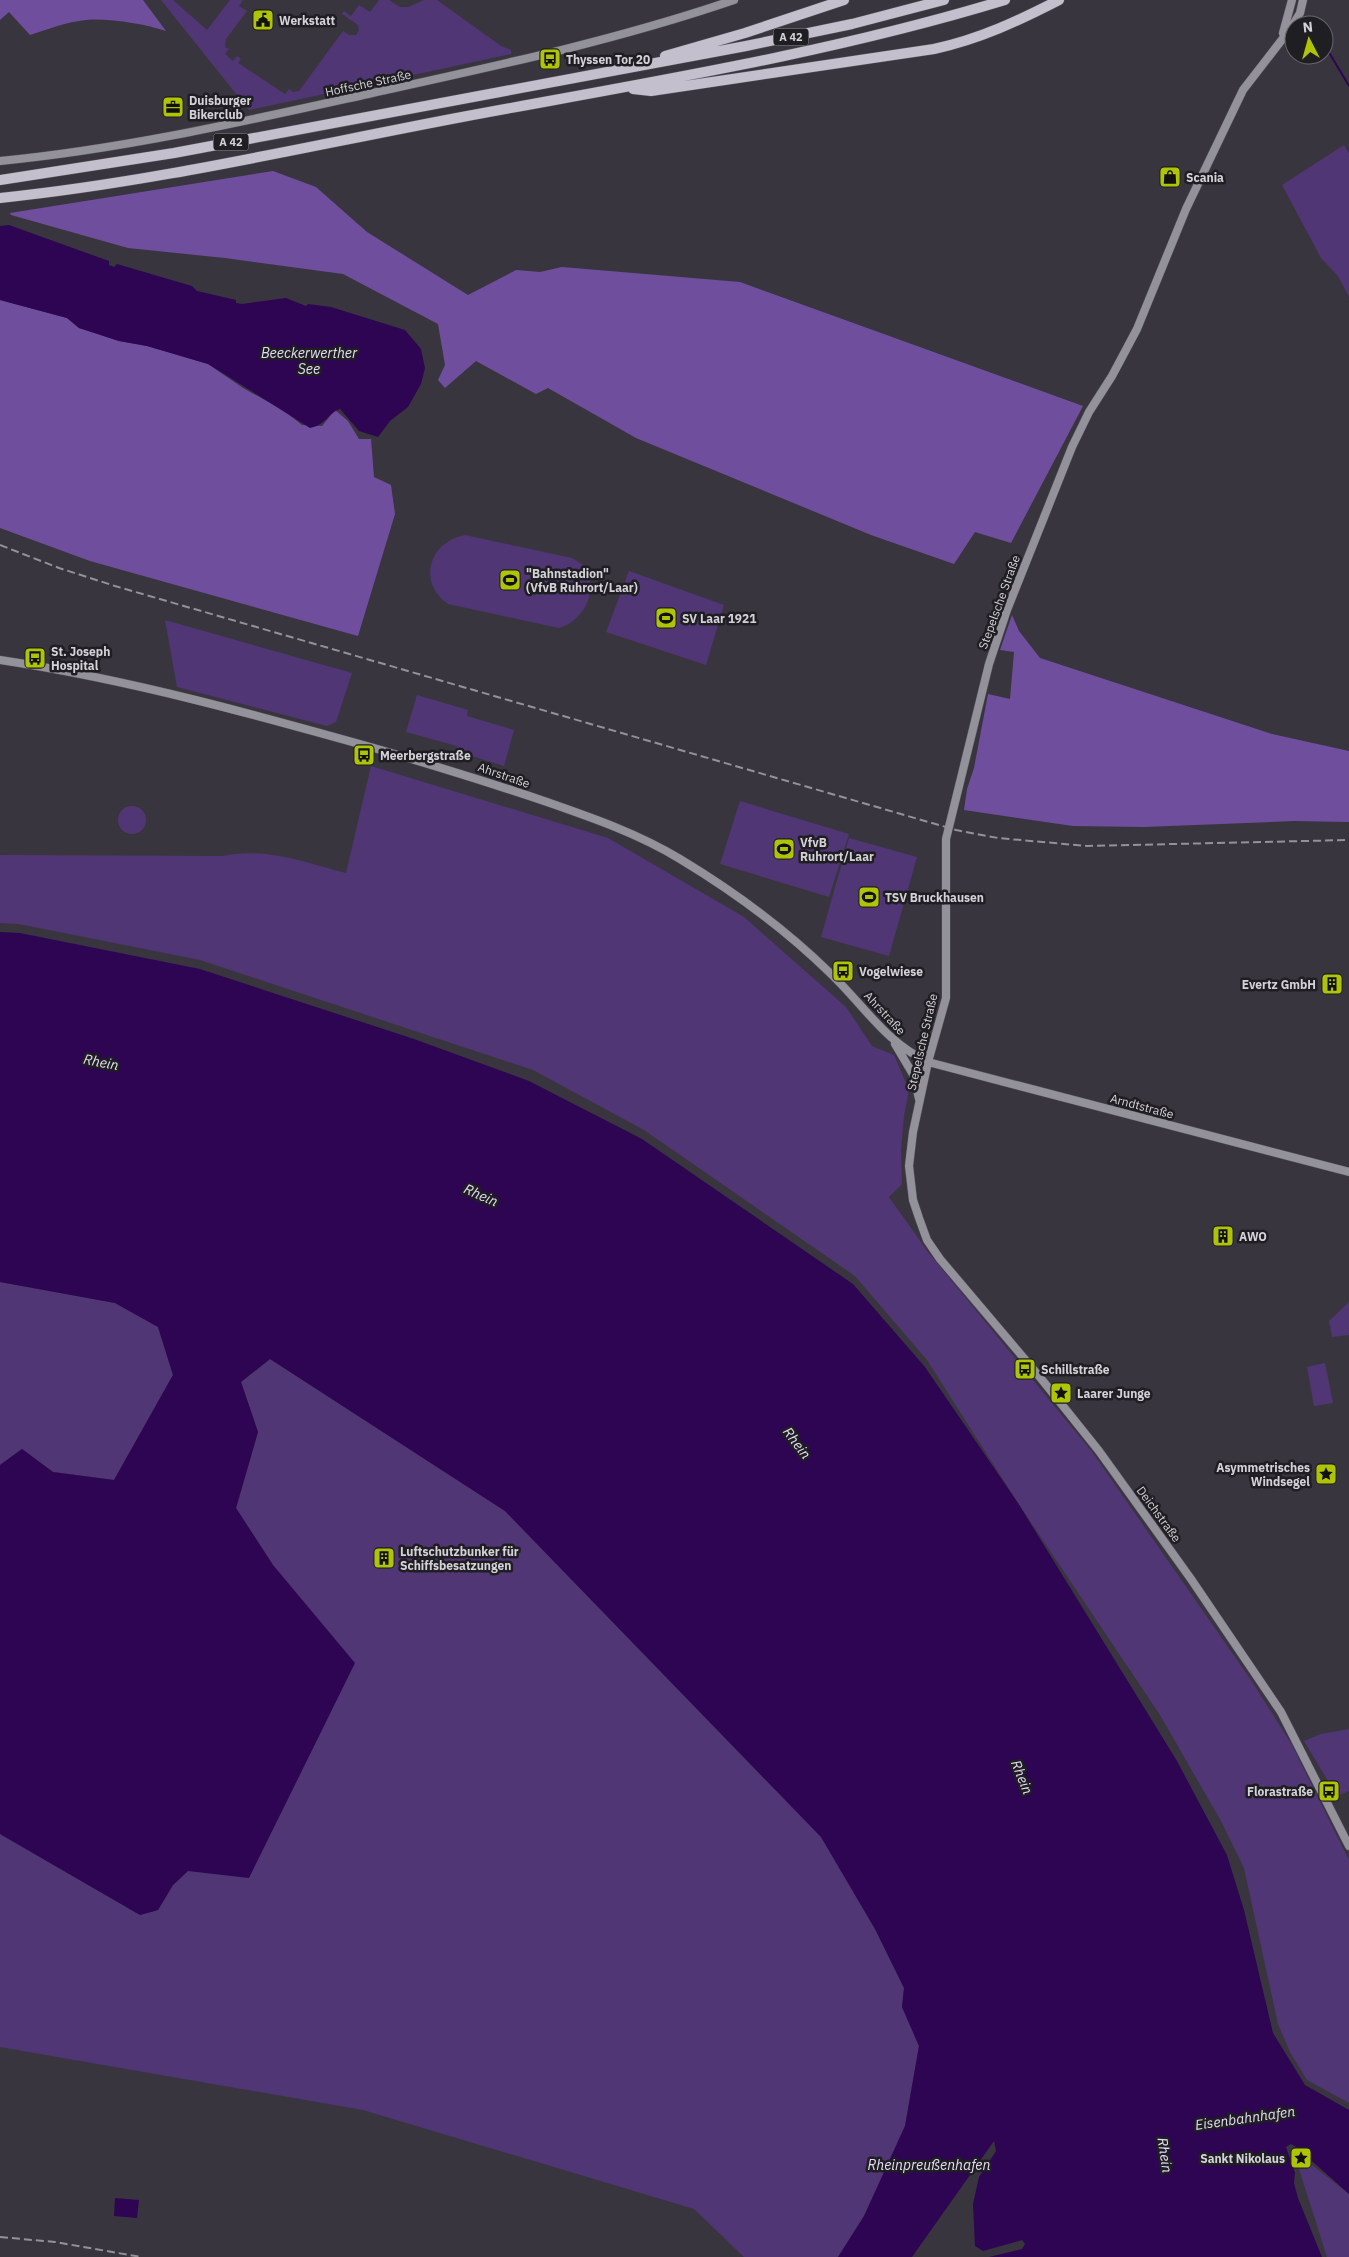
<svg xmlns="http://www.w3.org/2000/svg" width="1349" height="2257" font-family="'IBM Plex Sans',sans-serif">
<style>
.green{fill:#503674}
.forest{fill:#6f4f9d}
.water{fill:#2e0552}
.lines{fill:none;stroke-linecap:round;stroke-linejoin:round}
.stream{stroke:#2e0552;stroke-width:2}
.secondary-casing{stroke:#55515b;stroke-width:9}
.highway-casing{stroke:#55515b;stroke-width:11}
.secondary{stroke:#939199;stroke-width:8}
.highway{stroke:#c3bfcc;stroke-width:10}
.rail{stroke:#949199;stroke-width:2;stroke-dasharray:8 4;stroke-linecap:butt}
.labels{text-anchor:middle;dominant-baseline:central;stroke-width:5;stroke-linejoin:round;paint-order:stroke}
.shield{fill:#1f1e22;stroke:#9e9ca1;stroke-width:1}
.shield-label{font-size:11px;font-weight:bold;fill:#d4d2d8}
.poi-label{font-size:12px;font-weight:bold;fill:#d4d2d8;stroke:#1f1e22;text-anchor:start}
.street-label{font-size:12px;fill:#d4d2d8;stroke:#1f1e22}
.water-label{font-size:14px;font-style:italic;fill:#e4ddf3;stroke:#1f1e22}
</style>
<rect width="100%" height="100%" fill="#39353f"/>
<path class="green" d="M 161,0 L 173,0 L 207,30 L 230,0 L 243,0 L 239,6 L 247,11 L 226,39 L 225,47 L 229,49 L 225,54 L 233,61 L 237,56 L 241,59 L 238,63 L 285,94 L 289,89 L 293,92 L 299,91 L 343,31 L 349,35 L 356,35 L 359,30 L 358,25 L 342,14 L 344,11 L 351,16 L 359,5 L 370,12 L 379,0 L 389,0 L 400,7 L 408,7 L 424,0 L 437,0 L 501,46 L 511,50 L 511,54 L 249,110 Z
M 1344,145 L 1349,153 L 1349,297 L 1338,276 L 1321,258 L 1282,185 Z
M 465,535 L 572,558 C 575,560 580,562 582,565 C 601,587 585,621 559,628 L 448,604 C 417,582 429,542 465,535 Z
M 629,571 L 724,605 L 706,665 L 606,632 Z
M 165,620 L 352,673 L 336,722 L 327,726 L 177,687 Z
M 417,695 L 468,710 L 467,716 L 514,730 L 504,766 L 456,751 L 457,746 L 406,732 Z
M 371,766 L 608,838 L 744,917 L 846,1007 L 872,1046 L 894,1055 L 909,1090 L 904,1116 L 901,1150 L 902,1184 L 889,1197 L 928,1252 L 1093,1453 L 1251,1680 L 1292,1745 L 1349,1860 L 1349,2103 L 1307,2080 L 1290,2052 L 1278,2024 L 1244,1868 L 1221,1821 L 1160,1715 L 1018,1503 L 927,1360 L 855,1276 L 644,1130 L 533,1070 L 200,960 L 19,924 L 0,923 L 0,855 L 222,856 C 268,847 302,862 346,873 Z
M 740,801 L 849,834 L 829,897 L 720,864 Z
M118 820a14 14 0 1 1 28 0a14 14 0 1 1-28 0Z
M 849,838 L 917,857 L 889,956 L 821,937 Z
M 0,1282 L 115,1303 L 158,1327 L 173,1375 L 114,1480 L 53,1472 L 22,1449 L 0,1465 Z
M 1349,1302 L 1349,1335 L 1332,1337 L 1329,1321 Z
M 270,1359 L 505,1511 L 821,1837 L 875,1929 L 904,1988 L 902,2007 L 919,2046 L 905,2126 L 864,2216 L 838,2257 L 744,2257 L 694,2209 L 363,2110 L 0,2047 L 0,1834 L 140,1915 L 158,1910 L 173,1885 L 188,1871 L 273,1565 L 236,1508 L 258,1432 L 241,1382 Z
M 1325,1363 L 1333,1403 L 1314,1406 L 1307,1367 Z
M 1349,1729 L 1349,1791 L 1337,1796 L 1304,1741 L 1321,1734 Z
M 1293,2150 L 1349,2194 L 1349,2257 L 1327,2257 Z"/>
<path class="forest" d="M 0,0 L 143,0 L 166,31 C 144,24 109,18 86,20 C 67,22 48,29 30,35 L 9,12 L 0,20 Z
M 273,171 L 316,187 L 367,232 L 468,295 L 516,270 L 540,272 L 562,267 L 740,282 L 1083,406 L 1011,543 L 975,532 L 954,564 L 871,535 L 636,438 L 548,388 L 536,394 L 476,361 L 445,388 L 438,380 L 445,365 L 438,324 L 343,274 L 225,258 L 128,248 L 11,215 L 10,213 Z
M 0,300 L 67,318 L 79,328 L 119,341 L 147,346 L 208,364 L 243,388 L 283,410 L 302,425 L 322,426 L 335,410 L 348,421 L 359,439 L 371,439 L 374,477 L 391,485 L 395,514 L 358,636 L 90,561 L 0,528 Z
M 1012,615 L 1019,631 L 1040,658 L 1272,734 L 1349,751 L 1349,822 L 1294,821 L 1144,827 L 1073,826 L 964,810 L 967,789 L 974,768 L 988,694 L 1010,699 L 1014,652 L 1000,650 Z"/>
<path class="water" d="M 9,225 L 109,261 L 109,265 L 114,267 L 117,264 L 192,286 L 197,291 L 236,300 L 236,303 L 242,304 L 286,298 L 306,306 L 308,304 L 331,307 L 405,330 L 421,349 L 425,368 L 421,384 L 408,407 L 390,421 L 378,437 L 359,431 L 340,409 C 328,413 326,425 310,428 L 208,364 L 147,346 L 119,341 L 79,328 L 67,318 L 0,300 L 0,226 Z
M 0,932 L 20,933 L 200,969 L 414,1039 L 529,1081 L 642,1139 L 853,1284 L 925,1367 L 1018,1503 L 1177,1761 L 1227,1855 L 1244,1910 L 1273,2033 L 1305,2085 L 1349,2110 L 1349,2194 L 1296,2147 L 1291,2144 L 1286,2147 L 1295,2173 L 1294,2183 L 1298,2198 L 1322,2257 L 989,2257 L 1022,2249 L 1025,2244 L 1022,2240 L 983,2251 L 975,2246 L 973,2204 L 979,2177 L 996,2151 L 994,2141 L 912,2257 L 838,2257 L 864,2216 L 905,2126 L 919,2046 L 902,2007 L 904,1988 L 875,1929 L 821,1837 L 505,1511 L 270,1359 L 241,1382 L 258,1432 L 236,1508 L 273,1565 L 355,1663 L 249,1878 L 188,1871 L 173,1885 L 158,1910 L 140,1915 L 0,1834 L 0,1465 L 22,1449 L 53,1472 L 114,1480 L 173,1375 L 158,1327 L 115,1303 L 0,1282 Z
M 115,2198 L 139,2200 L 137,2218 L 114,2216 Z"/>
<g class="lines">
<path class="stream" d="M 1324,44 L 1349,86"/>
<g class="secondary-casing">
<path id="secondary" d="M 1303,0 L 1300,13 L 1291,28 L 1243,90 L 1186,209 L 1137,329 L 1112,376 L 1089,412 L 1072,447 L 1007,610 L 989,664 L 946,839 L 946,998 L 928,1062 L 913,1132 L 909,1166 L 913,1200 L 919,1218 L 927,1240 L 940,1259 L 1039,1376 L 1099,1451 L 1191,1579 L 1281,1712 L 1349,1846
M 1283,33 L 1292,0
M 0,161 C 124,149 246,121 368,94 C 491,67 614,41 734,0
M 0,660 C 132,680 260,716 388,752 C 442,768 494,784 547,802 C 593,818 639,834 680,859 C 733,891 785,929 829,972 C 863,1004 885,1042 928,1062 L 1349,1172
M 895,1044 L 914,1076 L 919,1099"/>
</g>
<g class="highway-casing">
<path id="highway" d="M 665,56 L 745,33 L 844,0
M 633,89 L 651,91 L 934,49 C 980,39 1018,21 1059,0
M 0,180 L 174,153 L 746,46 L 852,24 L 944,0
M 0,198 C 155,182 308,146 462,117 C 644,83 828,54 1005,0"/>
</g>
<use href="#secondary" class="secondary"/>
<use href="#highway" class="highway"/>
<path class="rail" d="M 0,545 L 59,568 L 115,586 L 956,830 L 998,838 L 1087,846 L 1349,840
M 0,2237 L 55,2242 L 141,2257"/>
</g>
<defs>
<g id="civic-square" transform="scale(1.125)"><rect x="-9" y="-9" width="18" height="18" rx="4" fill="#afc504" stroke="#1f1e22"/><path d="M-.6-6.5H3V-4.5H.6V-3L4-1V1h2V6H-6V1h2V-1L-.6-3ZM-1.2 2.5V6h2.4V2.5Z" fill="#111"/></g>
<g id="bus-square" transform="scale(1.125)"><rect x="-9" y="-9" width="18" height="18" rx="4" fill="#afc504" stroke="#1f1e22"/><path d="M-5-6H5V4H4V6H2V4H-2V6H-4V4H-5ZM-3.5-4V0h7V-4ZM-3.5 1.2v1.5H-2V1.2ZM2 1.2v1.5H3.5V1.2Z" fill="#111"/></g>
<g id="office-square" transform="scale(1.125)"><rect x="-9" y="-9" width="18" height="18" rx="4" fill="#afc504" stroke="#1f1e22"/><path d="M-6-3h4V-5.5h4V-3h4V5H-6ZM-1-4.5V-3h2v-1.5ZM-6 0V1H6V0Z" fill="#111"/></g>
<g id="shop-square" transform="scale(1.125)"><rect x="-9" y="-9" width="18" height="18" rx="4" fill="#afc504" stroke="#1f1e22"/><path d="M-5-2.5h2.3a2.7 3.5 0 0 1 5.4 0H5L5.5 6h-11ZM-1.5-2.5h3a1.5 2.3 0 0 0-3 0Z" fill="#111"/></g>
<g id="stadium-square" transform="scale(1.125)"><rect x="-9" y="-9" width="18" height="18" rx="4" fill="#afc504" stroke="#1f1e22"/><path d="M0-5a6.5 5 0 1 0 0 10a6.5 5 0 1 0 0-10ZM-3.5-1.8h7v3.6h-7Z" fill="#111"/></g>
<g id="building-square" transform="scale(1.125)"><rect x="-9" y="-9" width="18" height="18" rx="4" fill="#afc504" stroke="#1f1e22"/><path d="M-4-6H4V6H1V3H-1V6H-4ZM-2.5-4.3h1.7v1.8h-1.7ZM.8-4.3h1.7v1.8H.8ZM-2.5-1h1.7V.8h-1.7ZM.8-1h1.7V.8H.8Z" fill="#111"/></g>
<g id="sight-square" transform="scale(1.125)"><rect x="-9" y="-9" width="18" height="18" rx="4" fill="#afc504" stroke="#1f1e22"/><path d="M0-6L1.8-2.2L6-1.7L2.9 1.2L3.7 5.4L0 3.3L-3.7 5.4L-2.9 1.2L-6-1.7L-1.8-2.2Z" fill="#111"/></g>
</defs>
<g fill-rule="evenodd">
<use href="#civic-square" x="263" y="20"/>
<use href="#bus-square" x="550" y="59"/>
<use href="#office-square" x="173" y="107"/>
<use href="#shop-square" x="1170" y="177"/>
<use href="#stadium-square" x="510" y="580"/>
<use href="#stadium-square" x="666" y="618"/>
<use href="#bus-square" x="35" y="658"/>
<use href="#bus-square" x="364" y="755"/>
<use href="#stadium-square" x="784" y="849"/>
<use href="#stadium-square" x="869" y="897"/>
<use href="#bus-square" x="843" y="971"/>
<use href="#building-square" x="1332" y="984"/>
<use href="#building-square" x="1223" y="1236"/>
<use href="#bus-square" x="1025" y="1369"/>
<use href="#sight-square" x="1061" y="1393"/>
<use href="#sight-square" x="1326" y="1474"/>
<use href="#building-square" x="384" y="1558"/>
<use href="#bus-square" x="1329" y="1791"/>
<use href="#sight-square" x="1301" y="2158"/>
</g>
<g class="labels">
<g class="shield">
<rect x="773.5" y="28.5" width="35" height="17" rx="4"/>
<rect x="213.5" y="133.5" width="35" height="17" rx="4"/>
</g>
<g class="shield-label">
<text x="791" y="37">A 42</text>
<text x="231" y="142">A 42</text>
</g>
<g class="poi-label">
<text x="279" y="20">Werkstatt</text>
<text x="566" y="59">Thyssen Tor 20</text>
<text x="189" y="100">Duisburger<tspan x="189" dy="14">Bikerclub</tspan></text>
<text x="1186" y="177">Scania</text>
<text x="526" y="573">"Bahnstadion"<tspan x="526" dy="14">(VfvB Ruhrort/Laar)</tspan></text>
<text x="682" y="618">SV Laar 1921</text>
<text x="51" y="651">St. Joseph<tspan x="51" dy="14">Hospital</tspan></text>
<text x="380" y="755">Meerbergstraße</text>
<text x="800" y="842">VfvB<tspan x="800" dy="14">Ruhrort/Laar</tspan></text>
<text x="885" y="897">TSV Bruckhausen</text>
<text x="859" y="971">Vogelwiese</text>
<text x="1316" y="984" text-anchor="end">Evertz GmbH</text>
<text x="1239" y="1236">AWO</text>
<text x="1041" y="1369">Schillstraße</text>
<text x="1077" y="1393">Laarer Junge</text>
<text x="1310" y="1467" text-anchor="end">Asymmetrisches<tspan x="1310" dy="14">Windsegel</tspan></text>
<text x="400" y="1551">Luftschutzbunker für<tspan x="400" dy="14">Schiffsbesatzungen</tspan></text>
<text x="1313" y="1791" text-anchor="end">Florastraße</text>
<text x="1285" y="2158" text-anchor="end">Sankt Nikolaus</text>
</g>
<g class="street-label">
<text transform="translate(368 83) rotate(-12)">Hoffsche Straße</text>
<text transform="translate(999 602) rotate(-70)">Stepelsche Straße</text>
<text transform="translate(504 775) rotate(19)">Ahrstraße</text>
<text transform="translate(885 1013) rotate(47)">Ahrstraße</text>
<text transform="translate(922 1042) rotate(-77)">Stepelsche Straße</text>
<text transform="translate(1142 1106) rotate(15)">Arndtstraße</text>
<text transform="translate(1159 1514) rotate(54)">Deichstraße</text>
</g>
<g class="water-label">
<text x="309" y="353">Beeckerwerther<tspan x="309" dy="16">See</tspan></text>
<text transform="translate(101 1062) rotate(11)">Rhein</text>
<text transform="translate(481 1195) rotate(24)">Rhein</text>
<text transform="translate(797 1443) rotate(53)">Rhein</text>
<text transform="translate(1022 1777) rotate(68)">Rhein</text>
<text transform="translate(1245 2118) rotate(-8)">Eisenbahnhafen</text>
<text transform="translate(1165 2155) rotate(82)">Rhein</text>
<text x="929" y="2165">Rheinpreußenhafen</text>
</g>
</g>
<g transform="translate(1309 40) rotate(354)"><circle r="24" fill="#1f1e22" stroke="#67666b"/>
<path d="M0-4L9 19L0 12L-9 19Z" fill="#afc504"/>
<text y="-8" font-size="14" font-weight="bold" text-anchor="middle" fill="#d4d2d8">N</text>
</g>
</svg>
